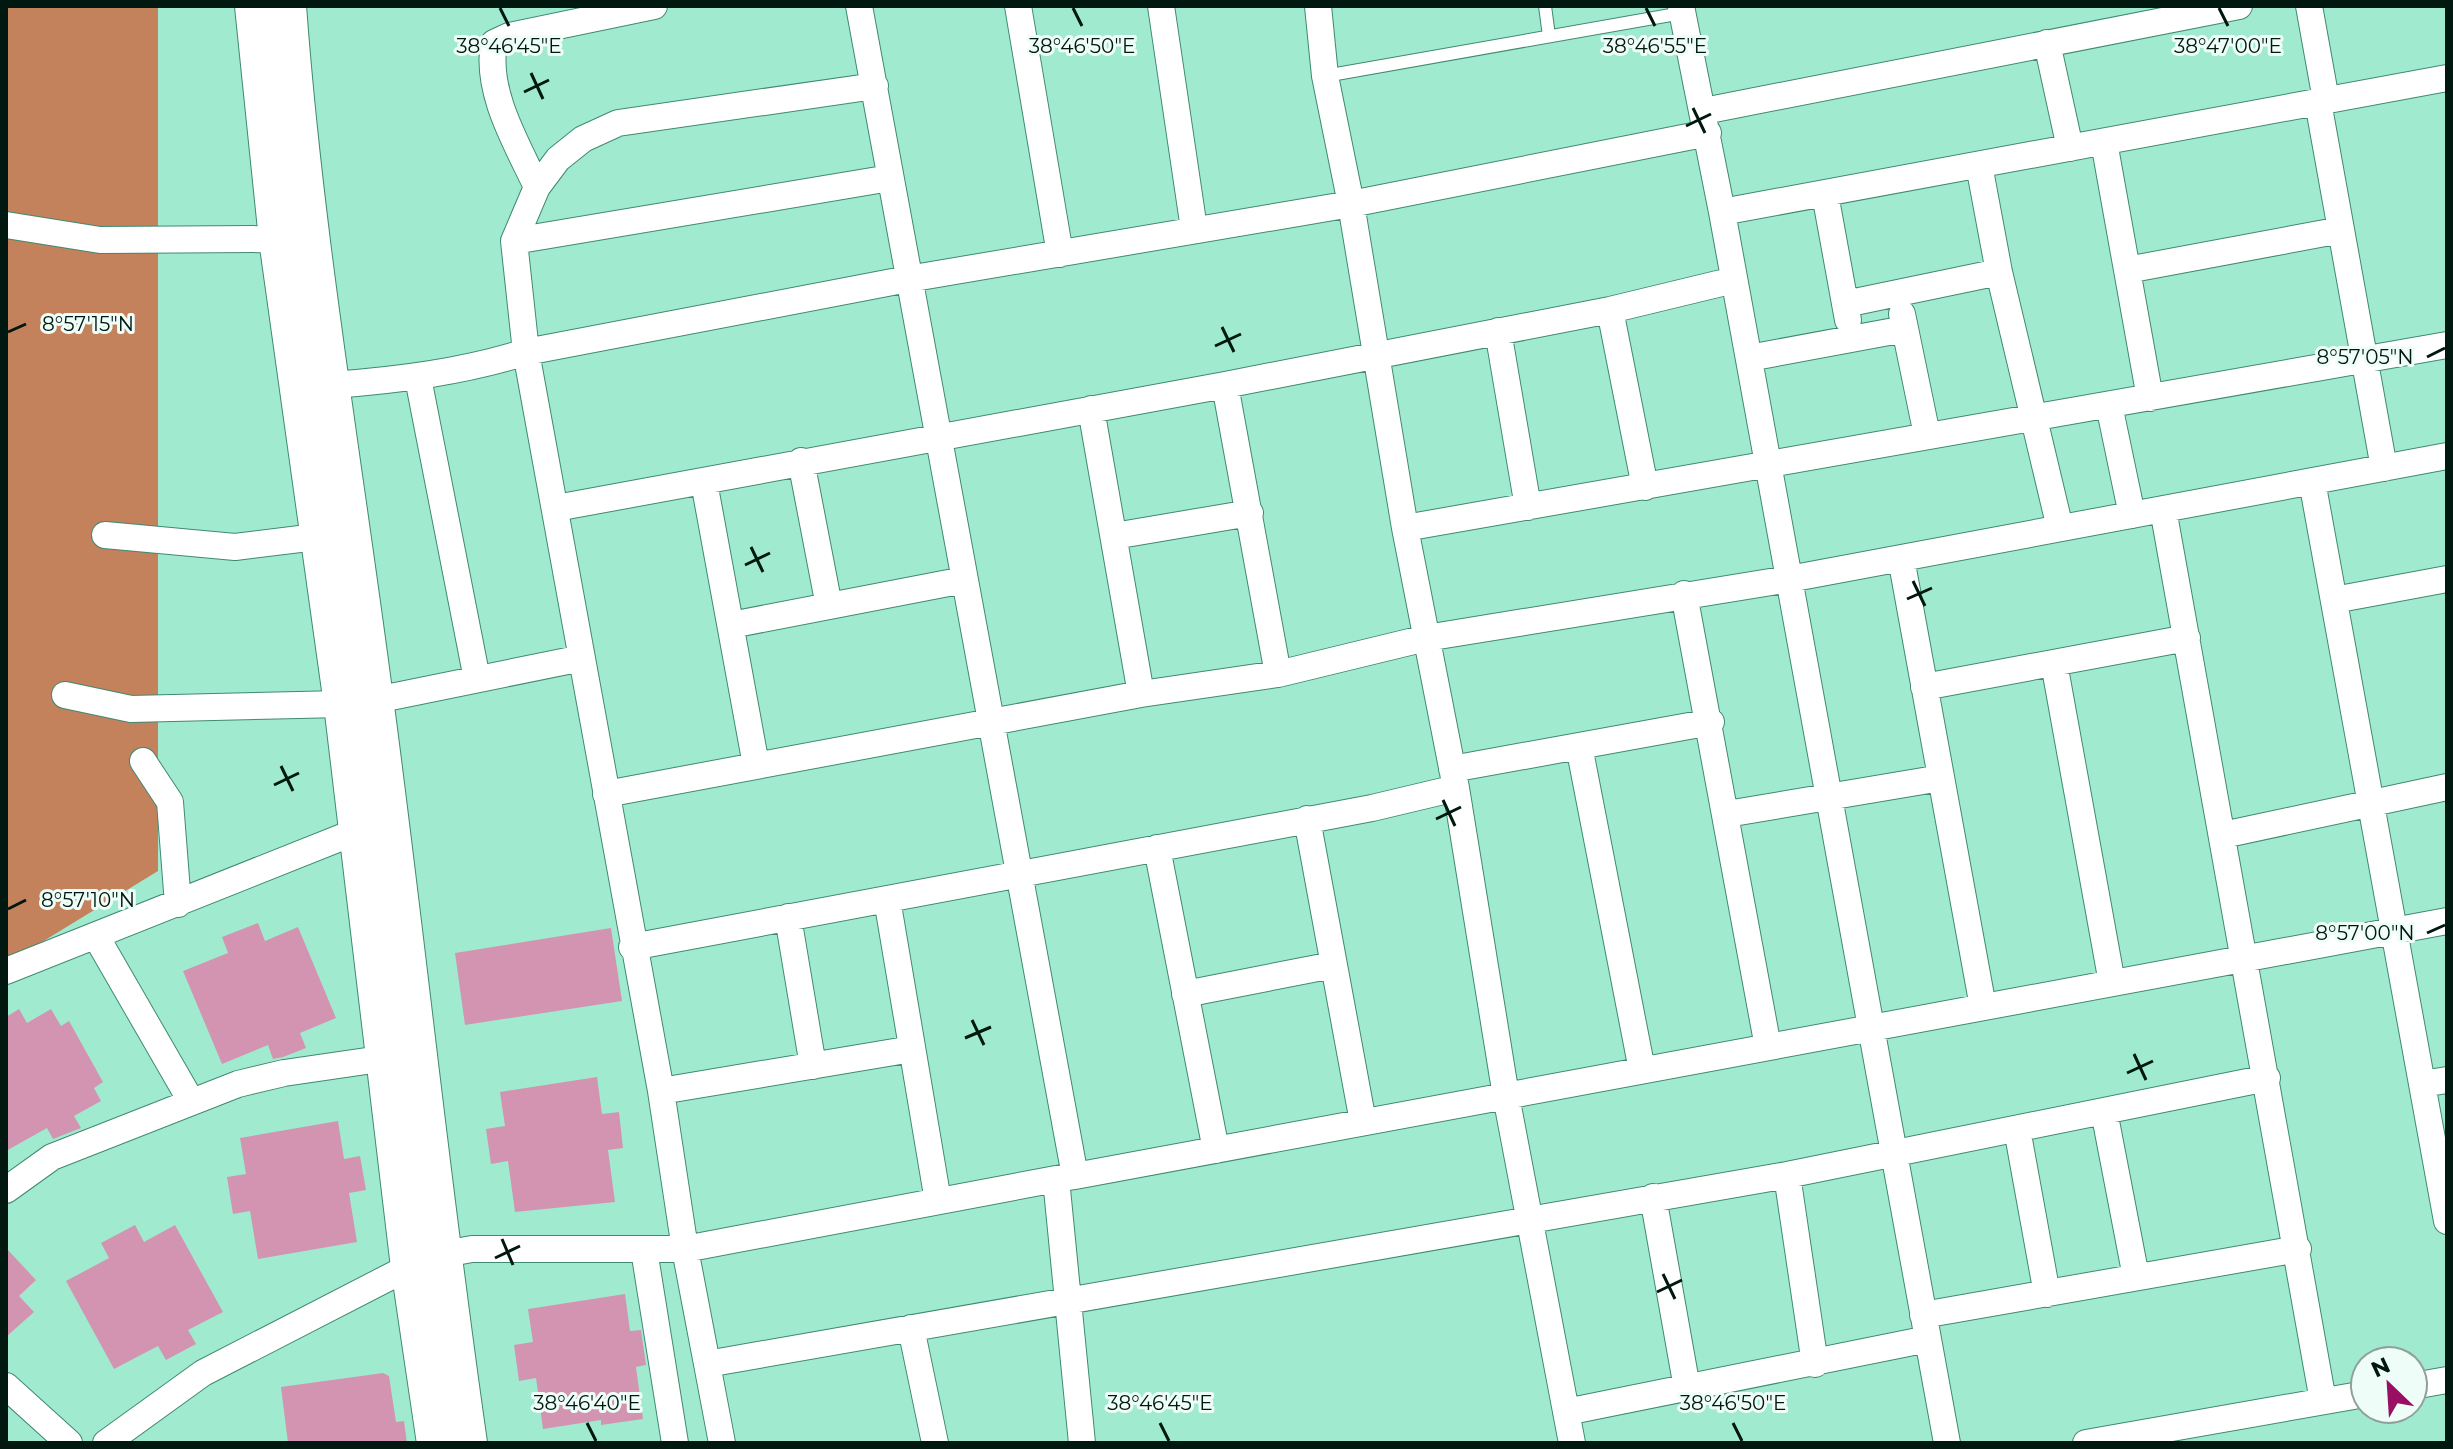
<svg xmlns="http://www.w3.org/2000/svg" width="2453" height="1449" font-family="Montserrat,sans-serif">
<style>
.forest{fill:#c3815c}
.building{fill:#d294b1}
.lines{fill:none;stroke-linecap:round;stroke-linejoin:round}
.service-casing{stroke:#408972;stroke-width:14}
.minor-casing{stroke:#408972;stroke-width:28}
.secondary-casing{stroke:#408972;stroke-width:38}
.service{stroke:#fff;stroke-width:12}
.minor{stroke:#fff;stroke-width:26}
.secondary{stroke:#fff;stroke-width:36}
.ticks{fill:none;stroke:#00180f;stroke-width:3}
.ticks-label{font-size:20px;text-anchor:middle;fill:#00180f;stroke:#effdf8;stroke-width:6;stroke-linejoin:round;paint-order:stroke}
</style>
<rect width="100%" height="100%" fill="#a0ebd0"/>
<path class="forest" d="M 6,6 L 158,6 L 158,871 L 6,964 Z"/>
<path class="building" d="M 258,923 L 265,941 L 298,927 L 336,1018 L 300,1033 L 306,1048 L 283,1057 L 273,1059 L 268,1045 L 222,1064 L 183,971 L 228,953 L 222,937 Z
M 611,928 L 622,1001 L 465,1025 L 455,953 Z
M 19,1009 L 27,1023 L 51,1009 L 61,1026 L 69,1021 L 103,1082 L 94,1088 L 101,1101 L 74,1116 L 81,1128 L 53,1139 L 47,1128 L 6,1151 L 6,1017 Z
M 597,1077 L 602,1114 L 619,1112 L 623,1148 L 608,1150 L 615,1202 L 515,1212 L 508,1161 L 491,1164 L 486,1129 L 505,1126 L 500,1092 Z
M 338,1121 L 344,1159 L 360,1156 L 366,1190 L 349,1193 L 357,1242 L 258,1259 L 250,1211 L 233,1214 L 227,1177 L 246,1174 L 240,1138 Z
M 135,1225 L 144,1242 L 175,1225 L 223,1312 L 188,1330 L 196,1344 L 166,1360 L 158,1346 L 114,1369 L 66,1281 L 109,1258 L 101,1243 Z
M 6,1248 L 36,1280 L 19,1296 L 34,1312 L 6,1337 Z
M 625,1294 L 630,1331 L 641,1330 L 646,1365 L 636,1367 L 643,1419 L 601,1425 L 601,1420 L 543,1429 L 536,1378 L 519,1381 L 514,1345 L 533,1342 L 528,1309 Z
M 383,1373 L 389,1376 L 396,1422 L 404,1421 L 407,1443 L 288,1443 L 281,1387 Z"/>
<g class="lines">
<g class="service-casing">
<path id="service" d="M 1545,6 L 1549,36
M 1325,76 L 1682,13"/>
</g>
<g class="minor-casing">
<path id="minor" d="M 859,6 L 1075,1176 L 1056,1179 L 1082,1443
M 1018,6 L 1060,254
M 1161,6 L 1194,229
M 1318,6 L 1325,76 L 1351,204 L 1405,528 L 1456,788 L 1506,1096 L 1572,1443
M 1681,6 L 1722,212 L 1947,1443
M 2309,6 L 2326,100
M 2047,43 L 2070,148
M 2318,102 L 2384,468
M 1704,111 L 2239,6
M 2104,142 L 2150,398
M 1979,165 L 1999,272 L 2060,528
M 537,187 C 517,144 485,92 494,43 L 509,36 L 654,6
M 1825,194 L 1848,320
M 1722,212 L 2447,78
M 6,225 L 100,240 L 277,239
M 514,241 L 890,178
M 2127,270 L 2341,230
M 1845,304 L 1999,272
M 1610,310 L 1645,487
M 1902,314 L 1927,435
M 1498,331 L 1528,507
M 1749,358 L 1905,329
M 418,378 L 477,679
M 332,385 C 399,380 462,372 526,352 L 514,241 L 537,187 L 558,159 L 583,139 L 618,123 L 875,86
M 1225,385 L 1278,674
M 2109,405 L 2132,515
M 1091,409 L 1141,694
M 801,461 L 829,606
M 2312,481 L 2447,1221
M 704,482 L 756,765
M 556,508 L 1225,385 L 1610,310 L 1734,280
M 2163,509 L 2323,1401
M 1405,528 L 2447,345
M 105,535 L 235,547 L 316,537
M 1114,536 L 1250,513
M 1901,558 L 1983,1007
M 1684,594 L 1768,1047
M 2334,600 L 2447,579
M 731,625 L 964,580
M 2054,663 L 2112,983
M 1924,687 L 2187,638
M 65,695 L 131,709 L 342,704
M 376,700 L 582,658
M 1579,746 L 1642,1070
M 143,761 L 170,802 L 178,904
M 1452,769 L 1711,722
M 606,794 L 1141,694 L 1278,674 L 1426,638 L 1789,579 L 2447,456
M 1727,814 L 1941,778
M 1307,819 L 1363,1122
M 2223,835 L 2447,787
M 1157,848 L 1216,1150
M 887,899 L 938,1201
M 788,917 L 813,1066
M 97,938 L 191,1101
M 632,947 L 1372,808 L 1456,788
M 6,971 L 355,832
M 1185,994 L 1333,965
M 2422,1084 L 2447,1080
M 661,1091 L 912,1049
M 2104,1111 L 2136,1277
M 2017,1129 L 2047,1294
M 1787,1175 L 1815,1364
M 1075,1176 L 2447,921
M 1056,1179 L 685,1249 L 707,1364 L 1787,1175 L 2267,1078
M 6,1190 L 52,1157 L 238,1084 L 284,1073 L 387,1058
M 1653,1197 L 1687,1388
M 644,1250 L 675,1443
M 1923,1315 L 2298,1249
M 911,1328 L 935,1443
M 707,1364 L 722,1443
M 6,1386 L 69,1443
M 2413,1386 L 2447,1380
M 1566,1412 L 1928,1339
M 106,1443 L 203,1373 L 409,1267 L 444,1254 L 472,1249 L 685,1249 L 661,1091 L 526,352 L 908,279 L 1351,204 L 1708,133
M 2086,1443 L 2365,1394"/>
</g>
<g class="secondary-casing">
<path id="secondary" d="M 253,6 L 277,239 L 342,704 L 409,1267 L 435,1443
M 288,6 C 305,238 345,468 375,699 C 408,947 433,1196 469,1443"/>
</g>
<use href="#service" class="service"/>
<use href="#minor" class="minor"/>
<use href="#secondary" class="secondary"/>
</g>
<path class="ticks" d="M 500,8 L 509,26M 1073,8 L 1082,26M 1646,8 L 1655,26M 2219,8 L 2228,26M 531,73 L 543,99M 524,92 L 549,80M 1693,108 L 1705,133M 1686,126 L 1711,114M 1222,327 L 1234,352M 8,332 L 26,324M 1215,346 L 1241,334M 2427,357 L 2445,348M 751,547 L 763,572M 745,565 L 770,553M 1913,581 L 1925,606M 1907,599 L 1932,588M 281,766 L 293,791M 274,785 L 299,773M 1443,800 L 1455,826M 1436,819 L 1461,807M 8,909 L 26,900M 2427,933 L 2445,925M 972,1020 L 984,1045M 965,1038 L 991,1027M 2134,1054 L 2146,1080M 2127,1073 L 2153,1061M 502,1239 L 513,1265M 495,1258 L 520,1246M 1663,1274 L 1675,1299M 1657,1292 L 1682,1280M 587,1423 L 596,1441M 1160,1423 L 1169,1441M 1733,1423 L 1742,1441"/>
<g class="ticks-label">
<text x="509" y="53">38°46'45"E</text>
<text x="1082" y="53">38°46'50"E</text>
<text x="1655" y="53">38°46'55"E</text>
<text x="2228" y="53">38°47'00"E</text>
<text x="88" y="331">8°57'15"N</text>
<text x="2365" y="364">8°57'05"N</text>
<text x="88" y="907">8°57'10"N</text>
<text x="2365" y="940">8°57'00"N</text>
<text x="587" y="1410">38°46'40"E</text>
<text x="1160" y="1410">38°46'45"E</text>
<text x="1733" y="1410">38°46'50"E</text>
</g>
<rect width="2453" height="1449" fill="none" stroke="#00180f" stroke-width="16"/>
<g transform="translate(2389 1385) rotate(335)"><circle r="38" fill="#effdf8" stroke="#8fa19b" stroke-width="2"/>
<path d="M0-6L14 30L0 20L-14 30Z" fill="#980f64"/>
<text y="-12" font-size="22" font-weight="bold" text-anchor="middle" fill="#00180f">N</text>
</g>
</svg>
